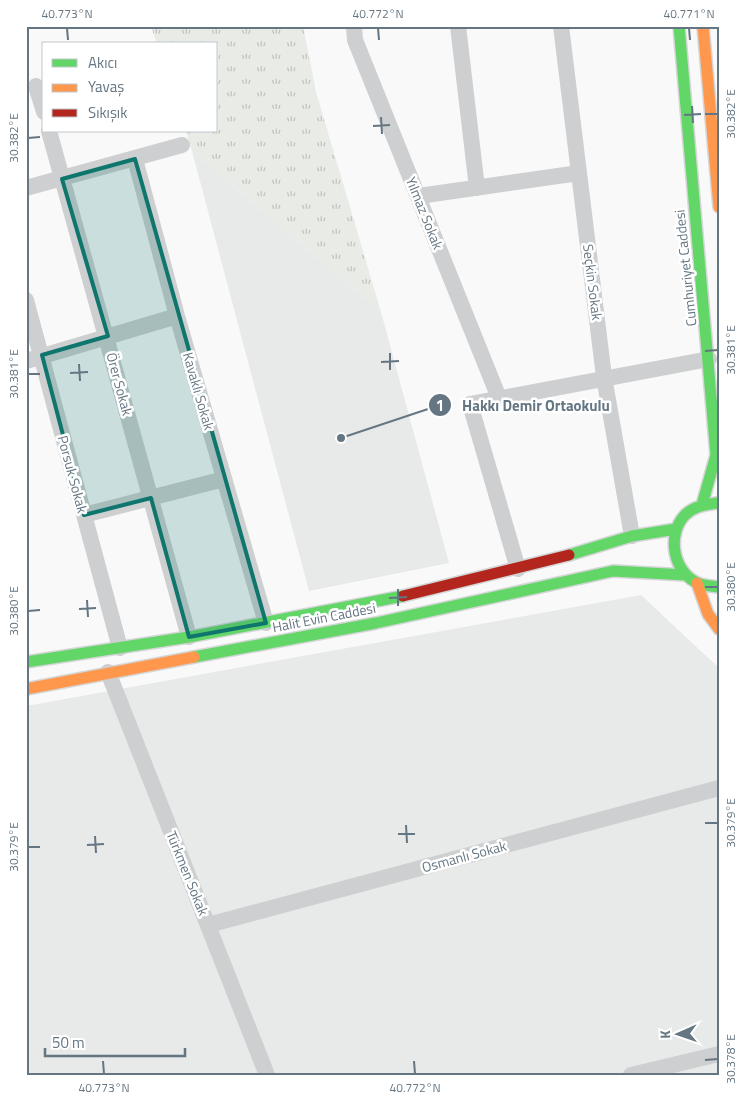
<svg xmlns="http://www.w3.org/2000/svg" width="745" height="1101" font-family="'Titillium Web',sans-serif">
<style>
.built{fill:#e8e9e9}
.grass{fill:url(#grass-tufts)}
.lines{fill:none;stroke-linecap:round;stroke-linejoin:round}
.fast-casing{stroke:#d5d6d7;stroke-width:14}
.slow-casing{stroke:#d5d6d7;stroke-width:14}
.jam-casing{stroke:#d5d6d7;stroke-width:14}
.street{stroke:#cecfd0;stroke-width:16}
.fast{stroke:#63d668;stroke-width:11}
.slow{stroke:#ff974d;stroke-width:11}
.jam{stroke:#b3261e;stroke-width:11}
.marked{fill:#0f766e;fill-opacity:0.2;stroke:#0f766e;stroke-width:4;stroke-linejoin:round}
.ticks{fill:none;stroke:#657683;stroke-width:2}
.labels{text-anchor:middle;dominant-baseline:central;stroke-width:5;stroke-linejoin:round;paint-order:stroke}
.street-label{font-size:14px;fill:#657683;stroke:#fff}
.leader{fill:none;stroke:#657683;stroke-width:2}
.callout-dot{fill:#657683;stroke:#fff;stroke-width:2}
.mark-label{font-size:15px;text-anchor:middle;font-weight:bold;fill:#fff}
.callout-label{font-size:15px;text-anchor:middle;font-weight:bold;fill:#657683;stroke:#fff;stroke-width:5;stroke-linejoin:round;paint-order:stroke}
.neatline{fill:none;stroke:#657683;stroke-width:2}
.ticks-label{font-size:12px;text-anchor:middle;fill:#657683}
</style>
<defs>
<pattern id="grass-tufts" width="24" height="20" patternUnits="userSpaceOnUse" patternTransform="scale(1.25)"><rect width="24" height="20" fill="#e8ebe6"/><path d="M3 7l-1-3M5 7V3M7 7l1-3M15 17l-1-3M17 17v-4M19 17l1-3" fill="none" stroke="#c0c3c0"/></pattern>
</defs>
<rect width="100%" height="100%" fill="#f9f9f9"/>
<path class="built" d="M 192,151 L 381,312 L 449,563 L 309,591 Z
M 641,595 L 719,668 L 719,1075 L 29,1075 L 26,1062 L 26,706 Z"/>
<path class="grass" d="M 151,26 L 303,26 L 316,92 L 381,312 L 192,151 L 186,131 L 216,131 L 216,44 L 157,44 Z"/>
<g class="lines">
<g class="fast-casing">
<path id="fast" d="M 679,26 L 716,455 L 702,505
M 717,503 C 705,505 694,506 685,515 C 666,535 673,574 700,584 C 706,586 713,586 719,587
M 569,555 L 632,536 L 676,529
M 194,657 L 376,623 L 613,571 L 686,575
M 26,662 L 189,637 L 403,596"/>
</g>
<g class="slow-casing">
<path id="slow" d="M 703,26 L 719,207
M 697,583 L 708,614 L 719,629
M 26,689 L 194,657"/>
</g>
<g class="jam-casing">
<path id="jam" d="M 403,596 L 569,555"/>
</g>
<path class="street" d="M 354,26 L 355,40 L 499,398
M 458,26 L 477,188
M 561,26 L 604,377 L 632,536
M 36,86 L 44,112
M 49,131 L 189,637
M 135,159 L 177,316 L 266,623
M 26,188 L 182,145
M 419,196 L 579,173
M 26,300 L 120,648
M 26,361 L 177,316
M 84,515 L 224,479
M 518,569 L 470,404 L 709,359
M 108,672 L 267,1075
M 208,925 L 719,788
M 631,1075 L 719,1054"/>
<use href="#fast" class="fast"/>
<use href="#slow" class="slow"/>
<use href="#jam" class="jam"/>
</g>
<path class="marked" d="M 135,159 L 266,623 L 189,637 L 151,498 L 84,515 L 42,355 L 108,336 L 62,179 Z"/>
<path class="ticks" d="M 67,28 L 68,40M 378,28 L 379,40M 689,28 L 690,40M 692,106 L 693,123M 705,114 L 718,114M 684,115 L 701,114M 381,117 L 382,134M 373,126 L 390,125M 28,138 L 40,137M 705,351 L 718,350M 390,353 L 390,370M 381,362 L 399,361M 79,364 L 80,381M 70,373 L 88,372M 28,374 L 40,374M 705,587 L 718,587M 398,589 L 398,606M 389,598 L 407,597M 87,600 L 88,617M 79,609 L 96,608M 28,611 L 40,610M 705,823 L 718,823M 406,825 L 407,843M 398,834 L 415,834M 95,836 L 96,853M 87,845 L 104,844M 28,847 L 40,847M 705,1060 L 718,1059M 103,1061 L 104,1074M 414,1061 L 415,1074"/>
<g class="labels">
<g class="street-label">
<text transform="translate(425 213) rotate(68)">Yılmaz Sokak</text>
<text transform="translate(685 268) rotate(-96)">Cumhuriyet Caddesi</text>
<text transform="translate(593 282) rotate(83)">Seçkin Sokak</text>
<text transform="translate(120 384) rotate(75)">Örer Sokak</text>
<text transform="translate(199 391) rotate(74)">Kavaklı Sokak</text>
<text transform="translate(73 474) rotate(75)">Porsuk Sokak</text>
<text transform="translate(324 617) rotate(-11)">Halit Evin Caddesi</text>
<text transform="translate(464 856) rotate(-15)">Osmanlı Sokak</text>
<text transform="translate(188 873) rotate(68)">Türkmen Sokak</text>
</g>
</g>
<path class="leader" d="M341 438L440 405"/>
<g class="callout-dot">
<circle cx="341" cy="438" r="5"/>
<circle cx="440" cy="405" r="12"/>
</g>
<g class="mark-label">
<text x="440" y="411">1</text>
</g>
<g class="callout-label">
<text x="536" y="411">Hakkı Demir Ortaokulu</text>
</g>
<rect width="745" height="1101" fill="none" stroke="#ffffff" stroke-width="55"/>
<rect x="42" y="42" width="175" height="90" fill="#ffffff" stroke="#c1c8cd"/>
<rect x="52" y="59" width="25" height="8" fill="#63d668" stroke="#c1c8cd"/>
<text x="88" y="68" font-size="15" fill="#657683">Akıcı</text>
<rect x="52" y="84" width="25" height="8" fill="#ff974d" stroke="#c1c8cd"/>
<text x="88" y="92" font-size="15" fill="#657683">Yavaş</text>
<rect x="52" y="109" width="25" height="8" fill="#b3261e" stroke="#c1c8cd"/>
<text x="88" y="118" font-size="15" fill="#657683">Sıkışık</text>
<g transform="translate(678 1034) rotate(268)" stroke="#ffffff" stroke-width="4" paint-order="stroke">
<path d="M0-4L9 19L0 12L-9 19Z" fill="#657683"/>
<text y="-8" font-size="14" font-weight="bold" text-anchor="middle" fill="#657683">K</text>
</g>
<path d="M45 1048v8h140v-8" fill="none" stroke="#657683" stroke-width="2.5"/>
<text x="52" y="1048" font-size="15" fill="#657683" stroke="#ffffff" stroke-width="4" paint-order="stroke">50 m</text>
<rect x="28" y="28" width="690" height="1046" class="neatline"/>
<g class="ticks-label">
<text x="67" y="18">40.773°N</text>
<text x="378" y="18">40.772°N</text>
<text x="689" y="18">40.771°N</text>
<text transform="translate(731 114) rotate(-90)" y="4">30.382°E</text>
<text transform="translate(14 138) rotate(-90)" y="4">30.382°E</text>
<text transform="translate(731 350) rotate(-90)" y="4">30.381°E</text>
<text transform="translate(14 374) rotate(-90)" y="4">30.381°E</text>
<text transform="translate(731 587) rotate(-90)" y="4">30.380°E</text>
<text transform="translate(14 611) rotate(-90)" y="4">30.380°E</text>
<text transform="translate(731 823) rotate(-90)" y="4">30.379°E</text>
<text transform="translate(14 847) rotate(-90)" y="4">30.379°E</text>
<text transform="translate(731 1059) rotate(-90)" y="4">30.378°E</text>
<text x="104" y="1092">40.773°N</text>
<text x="415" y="1092">40.772°N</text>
</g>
</svg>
